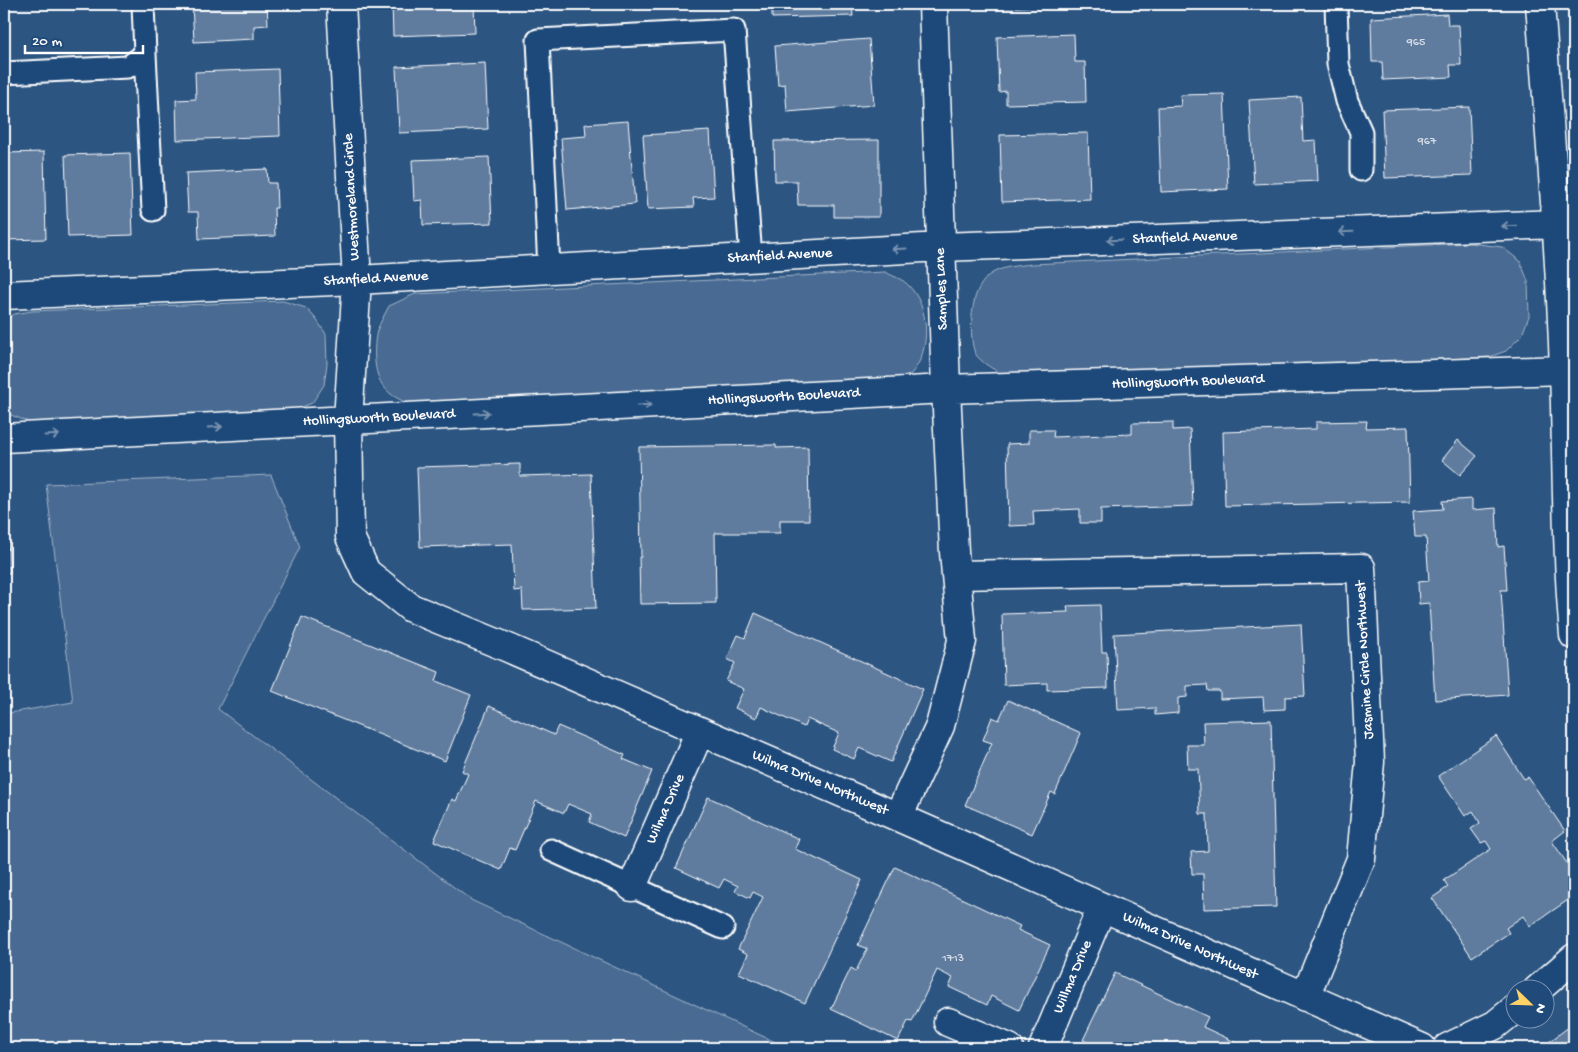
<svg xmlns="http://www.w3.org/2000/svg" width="1578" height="1052" font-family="'Gochi Hand',sans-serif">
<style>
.green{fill:#486b92;stroke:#a4b5c8}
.building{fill:#5e7c9f;stroke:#fff}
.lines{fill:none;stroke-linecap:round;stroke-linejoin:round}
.service-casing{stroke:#fff;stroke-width:25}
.minor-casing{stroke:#fff;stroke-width:31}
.service{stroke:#1f4a7a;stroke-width:21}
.minor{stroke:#1f4a7a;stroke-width:28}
.oneway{stroke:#7992af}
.labels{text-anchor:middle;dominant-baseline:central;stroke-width:4;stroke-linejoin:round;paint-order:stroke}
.number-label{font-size:12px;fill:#d7dee7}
.street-label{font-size:15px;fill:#fff;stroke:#1f4a7a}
</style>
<rect width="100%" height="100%" fill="#2c5582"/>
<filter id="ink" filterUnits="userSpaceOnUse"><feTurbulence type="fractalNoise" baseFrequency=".02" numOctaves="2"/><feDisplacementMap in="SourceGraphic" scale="10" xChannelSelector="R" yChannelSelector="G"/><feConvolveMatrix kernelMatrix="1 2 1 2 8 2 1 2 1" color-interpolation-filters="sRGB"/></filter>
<g filter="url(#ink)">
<path class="green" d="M 1470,243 L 1502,247 L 1520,261 L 1528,281 L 1529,316 L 1522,335 L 1506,351 L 1489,357 L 1268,367 L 1002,374 C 993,369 980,362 975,353 C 969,340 971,305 977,292 C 979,287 984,280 988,276 C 1001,266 1017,266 1032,264 Z
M 885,272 C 892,276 903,279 908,285 C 930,306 932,351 911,374 C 908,377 902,380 898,382 L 673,389 L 554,398 L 410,404 C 400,400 391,396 384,387 C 373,374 373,347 377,331 C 380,322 385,314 389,306 L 415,294 Z
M 283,301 L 306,308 L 316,319 L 326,334 L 327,364 L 324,385 L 312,403 L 292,411 L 31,423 L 11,415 L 4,409 L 4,321 L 14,314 L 32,311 Z
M 271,475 L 300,547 L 218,709 L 471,900 L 788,1048 L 4,1048 L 4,714 L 73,702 L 46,484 Z"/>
<path class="building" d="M 192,4 L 267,4 L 268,25 L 254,26 L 254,39 L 194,42 Z
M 392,4 L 474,4 L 475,33 L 393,36 Z
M 772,4 L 852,4 L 853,16 L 772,18 Z
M 996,4 L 1074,4 L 997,8 Z
M 1447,14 L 1448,25 L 1459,25 L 1461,65 L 1450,65 L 1451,77 L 1383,80 L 1382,62 L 1372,62 L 1371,18 Z
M 1074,34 L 1075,62 L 1085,62 L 1086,102 L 1006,104 L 1006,91 L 999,92 L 997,37 Z
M 869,39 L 874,105 L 787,112 L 785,84 L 778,85 L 775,46 Z
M 485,63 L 488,129 L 399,133 L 396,67 Z
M 278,69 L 280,136 L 177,140 L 176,100 L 196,99 L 195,72 Z
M 1224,94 L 1228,189 L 1161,192 L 1158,107 L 1181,106 L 1180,95 Z
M 1301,97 L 1303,141 L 1316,140 L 1318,181 L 1254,184 L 1249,100 Z
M 1469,107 L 1472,175 L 1385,178 L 1382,110 Z
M 628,121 L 635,204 L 567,210 L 561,138 L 586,136 L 585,124 Z
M 710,131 L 714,197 L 693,198 L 694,207 L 648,209 L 643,135 Z
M 1088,133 L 1090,199 L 1002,202 L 1000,135 Z
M 879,140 L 879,217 L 834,217 L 834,205 L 798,205 L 797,181 L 775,181 L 774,141 Z
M 44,152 L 46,239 L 4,240 L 4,153 Z
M 130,153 L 133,235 L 68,237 L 65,155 Z
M 489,157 L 492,223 L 423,225 L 422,200 L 414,201 L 412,160 Z
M 267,169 L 268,183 L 276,183 L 277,208 L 274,208 L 275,236 L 199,239 L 198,212 L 188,212 L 186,173 Z
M 1367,421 L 1366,428 L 1408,427 L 1410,502 L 1225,506 L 1223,432 L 1316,429 L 1316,422 Z
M 1173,422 L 1173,430 L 1190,429 L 1193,506 L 1101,509 L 1101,523 L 1080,523 L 1080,509 L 1033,511 L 1034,525 L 1009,526 L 1007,444 L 1029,443 L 1029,430 L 1054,430 L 1053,437 L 1132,434 L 1132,423 Z
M 1458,440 L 1477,456 L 1460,475 L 1442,460 Z
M 776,445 L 776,448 L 808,447 L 809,520 L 780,520 L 780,533 L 715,533 L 716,603 L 640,604 L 639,557 L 641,557 L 639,447 Z
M 520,464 L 520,476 L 591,474 L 596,608 L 523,610 L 522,590 L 514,591 L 512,544 L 420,547 L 417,467 Z
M 1472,499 L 1472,510 L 1496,508 L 1498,547 L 1504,546 L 1507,590 L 1501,590 L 1508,695 L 1435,700 L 1429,603 L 1419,604 L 1418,582 L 1429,581 L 1426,537 L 1415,537 L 1413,511 L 1443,509 L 1442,501 Z
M 4,508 L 6,508 L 10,573 L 4,573 Z
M 1100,605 L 1102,652 L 1107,652 L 1108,688 L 1047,690 L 1047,683 L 1004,685 L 1002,614 L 1068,612 L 1067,606 Z
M 755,613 L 923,689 L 891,762 L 859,748 L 854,759 L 832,749 L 839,733 L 807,719 L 804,727 L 761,707 L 756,718 L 735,708 L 744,689 L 726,681 L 735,663 L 727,659 L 738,635 L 745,638 Z
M 302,617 L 439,672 L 436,681 L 471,695 L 445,761 L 272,691 Z
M 1301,624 L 1305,696 L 1285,697 L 1285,709 L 1264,710 L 1263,697 L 1220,699 L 1220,691 L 1208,691 L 1207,685 L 1187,686 L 1187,697 L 1178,698 L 1178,713 L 1155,715 L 1155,708 L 1118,710 L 1114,634 Z
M 1008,700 L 1081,733 L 1055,794 L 1051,792 L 1032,834 L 965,805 L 992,743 L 983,740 L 992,717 L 999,720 Z
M 489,706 L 554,735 L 558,726 L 625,755 L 623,759 L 652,771 L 624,838 L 589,822 L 592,814 L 568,804 L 564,813 L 536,801 L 515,850 L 510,848 L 501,870 L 434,841 L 452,799 L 456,801 L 468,774 L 462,771 Z
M 1271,720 L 1276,907 L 1204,909 L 1203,874 L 1192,874 L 1191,852 L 1208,851 L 1207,814 L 1200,814 L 1198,769 L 1188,769 L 1187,745 L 1204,745 L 1203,722 Z
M 1496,736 L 1524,779 L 1528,777 L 1565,831 L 1552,841 L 1574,874 L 1574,896 L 1530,926 L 1523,916 L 1506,928 L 1509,933 L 1472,957 L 1432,898 L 1448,887 L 1444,880 L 1491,849 L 1486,841 L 1481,843 L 1471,829 L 1480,823 L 1473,811 L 1465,816 L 1438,776 Z
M 708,797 L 799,839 L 795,849 L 862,880 L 805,1003 L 739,973 L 748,954 L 738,949 L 763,897 L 753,892 L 750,898 L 735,891 L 738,886 L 724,879 L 719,888 L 676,868 Z
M 895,867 L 1020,926 L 1018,930 L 1050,945 L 1019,1010 L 991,996 L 987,1005 L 949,987 L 953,978 L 937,970 L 912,1022 L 908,1021 L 898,1041 L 831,1009 L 851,968 L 856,971 L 867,949 L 858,945 Z
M 1115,973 L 1208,1017 L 1203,1027 L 1248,1048 L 1100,1048 L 1083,1040 Z
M 1574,1023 L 1574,1048 L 1541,1048 Z"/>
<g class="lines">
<g class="service-casing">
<path id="service" d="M 1336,4 L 1338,64 L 1347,101 L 1361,132 L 1361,170
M 145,54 L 153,210
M 4,73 L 128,67 L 145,54 L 143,4
M 549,269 L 538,40 L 734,30 L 751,258
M 551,850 L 723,928"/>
</g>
<g class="minor-casing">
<path id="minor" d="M 341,4 L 357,280 L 348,420 L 350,537 L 366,572 L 411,608 L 506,647 L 898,817 L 1422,1048
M 1540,4 C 1549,126 1560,248 1564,370 C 1567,458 1566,547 1574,635
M 4,295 L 357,280 L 941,247 L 1557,224
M 4,438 L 946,389 L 1564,370
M 956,575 L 1361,568 L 1370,762 L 1361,859 L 1305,997
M 898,817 L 940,726 L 962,641 L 954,552 L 946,389 L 933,4
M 632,887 L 700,731
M 1537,990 L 1574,958
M 948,1022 L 1009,1048
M 1043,1048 L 1102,907
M 1447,1048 L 1495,1025 L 1516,1008"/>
</g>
<use href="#service" class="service"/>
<use href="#minor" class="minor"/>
</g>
<defs><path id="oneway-shaft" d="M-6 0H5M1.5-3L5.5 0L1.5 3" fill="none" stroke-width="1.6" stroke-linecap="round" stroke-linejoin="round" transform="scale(1.25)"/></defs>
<g class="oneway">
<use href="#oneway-shaft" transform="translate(1509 226) rotate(178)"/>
<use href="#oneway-shaft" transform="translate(1346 232) rotate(178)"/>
<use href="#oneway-shaft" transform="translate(1114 240) rotate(178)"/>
<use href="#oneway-shaft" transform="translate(899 249) rotate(177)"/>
<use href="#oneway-shaft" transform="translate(644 405) rotate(-3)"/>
<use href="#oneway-shaft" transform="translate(482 413) rotate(-3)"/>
<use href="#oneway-shaft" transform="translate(215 427) rotate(-3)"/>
<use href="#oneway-shaft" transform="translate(52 435) rotate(-3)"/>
</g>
</g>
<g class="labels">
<g class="number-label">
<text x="1416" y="43">965</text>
<text x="1427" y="142">967</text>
<text x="953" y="959">1713</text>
</g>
<g class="street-label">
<text transform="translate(352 197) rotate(-93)">Westmoreland Circle</text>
<text transform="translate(1185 238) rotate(-2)">Stanfield Avenue</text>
<text transform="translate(780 256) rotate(-3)">Stanfield Avenue</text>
<text transform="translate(376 279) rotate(-3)">Stanfield Avenue</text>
<text transform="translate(942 289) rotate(-92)">Samples Lane</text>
<text transform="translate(1188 382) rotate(-2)">Hollingsworth Boulevard</text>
<text transform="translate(784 397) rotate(-3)">Hollingsworth Boulevard</text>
<text transform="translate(379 418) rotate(-3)">Hollingsworth Boulevard</text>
<text transform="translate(1365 660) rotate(-93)">Jasmine Circle Northwest</text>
<text transform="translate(820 783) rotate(23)">Wilma Drive Northwest</text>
<text transform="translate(666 809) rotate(-66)">Wilma Drive</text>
<text transform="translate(1190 946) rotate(24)">Wilma Drive Northwest</text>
<text transform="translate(1073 977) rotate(-67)">Willma Drive</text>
</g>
</g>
<rect width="1578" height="1052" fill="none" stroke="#1f4a7a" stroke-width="20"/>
<rect x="10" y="10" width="1558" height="1032" fill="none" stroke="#fff" stroke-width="2" filter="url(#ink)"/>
<g transform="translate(1530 1004) rotate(113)"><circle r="24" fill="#1f4a7a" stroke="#7992af"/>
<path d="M0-4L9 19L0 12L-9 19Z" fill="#ffd166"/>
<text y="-8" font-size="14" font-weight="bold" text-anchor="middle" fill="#ffffff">N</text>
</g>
<path d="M25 45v8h118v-8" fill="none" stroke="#ffffff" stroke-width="2.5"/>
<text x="32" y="45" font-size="15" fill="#ffffff" stroke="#1f4a7a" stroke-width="4" paint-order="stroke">20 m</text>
</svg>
